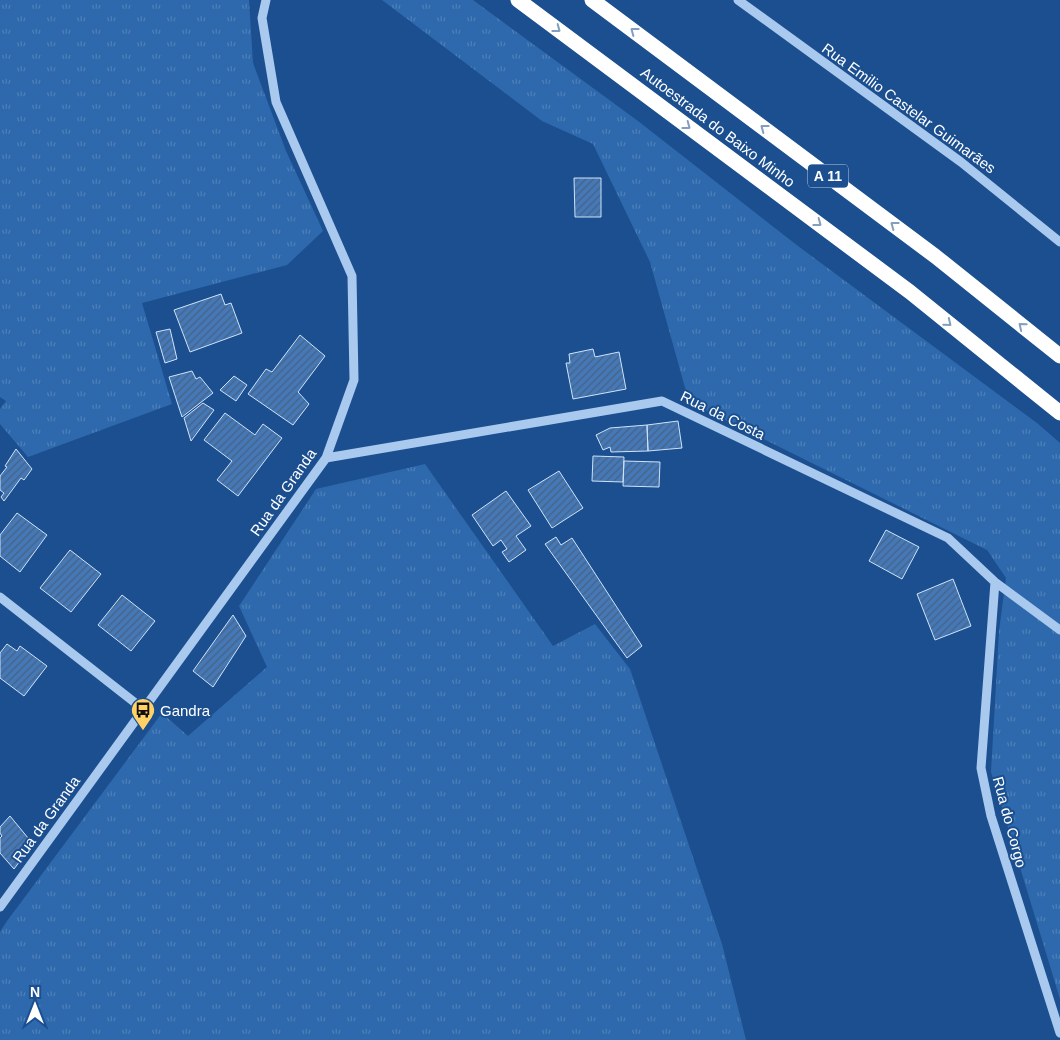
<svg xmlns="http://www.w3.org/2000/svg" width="1060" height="1040" font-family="Helvetica,sans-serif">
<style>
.grass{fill:url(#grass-tufts)}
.building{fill:url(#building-hatch);stroke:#cfe3fa}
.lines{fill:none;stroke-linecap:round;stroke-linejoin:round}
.minor{stroke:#a9c9ee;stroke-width:9}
.highway{stroke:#fff;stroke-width:15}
.oneway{stroke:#829ec1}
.labels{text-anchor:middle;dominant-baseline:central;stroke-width:4;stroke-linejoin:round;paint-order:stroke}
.shield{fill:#1b4f8f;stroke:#bbcadd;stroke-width:1}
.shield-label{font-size:14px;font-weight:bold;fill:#fff}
.street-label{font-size:15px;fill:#fff;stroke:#1b4f8f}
.poi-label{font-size:15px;fill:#fff;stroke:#1b4f8f;text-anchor:start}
</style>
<defs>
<pattern id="grass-tufts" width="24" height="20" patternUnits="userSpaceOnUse" patternTransform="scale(1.25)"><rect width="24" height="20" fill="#2e69ad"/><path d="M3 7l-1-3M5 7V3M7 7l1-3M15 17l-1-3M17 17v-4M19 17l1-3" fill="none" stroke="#4d80b9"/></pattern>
<pattern id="building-hatch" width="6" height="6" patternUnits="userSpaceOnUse" patternTransform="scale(1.25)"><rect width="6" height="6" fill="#4478b7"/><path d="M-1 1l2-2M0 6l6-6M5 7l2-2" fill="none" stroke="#486282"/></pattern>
</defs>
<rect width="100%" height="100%" fill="#1b4f8f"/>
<path class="grass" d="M 0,0 L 249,0 L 253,63 L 286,151 L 323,231 L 287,265 L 142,303 L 172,404 L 28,457 L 0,424 L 0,409 L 6,401 L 0,397 Z
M 382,0 L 473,0 L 638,121 L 798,246 L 1037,423 L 1060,443 L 1060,999 L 991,772 L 999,631 L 1006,578 L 987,550 L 689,402 L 650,262 L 593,144 L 542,121 Z
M 425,464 L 553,646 L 595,624 L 630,669 L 722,944 L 746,1040 L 0,1040 L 0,932 L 7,921 L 162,713 L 188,736 L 267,667 L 239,606 L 316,489 Z"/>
<path class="building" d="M 574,178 L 601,178 L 601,217 L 575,217 Z
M 221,294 L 225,305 L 231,303 L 242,333 L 190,352 L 174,310 Z
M 170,329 L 177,359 L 165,363 L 156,332 Z
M 300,335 L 325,356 L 298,392 L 309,404 L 293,425 L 248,394 L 266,369 L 272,372 Z
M 593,349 L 595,357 L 619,352 L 626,389 L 573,399 L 566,363 L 570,363 L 569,354 Z
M 192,371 L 196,379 L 200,377 L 213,393 L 182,417 L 169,377 Z
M 234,376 L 247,385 L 236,401 L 220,390 Z
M 203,403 L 214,410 L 191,441 L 184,418 Z
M 225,413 L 255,435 L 263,424 L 282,438 L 238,496 L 217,480 L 232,461 L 204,440 Z
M 678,421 L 682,448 L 648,451 L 647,425 Z
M 647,425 L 648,451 L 611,452 L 610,447 L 603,450 L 596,435 L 610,428 Z
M 16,449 L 32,469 L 24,480 L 21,478 L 4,501 L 1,497 L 4,493 L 0,490 L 0,476 L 7,467 L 5,466 Z
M 593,456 L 624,457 L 623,482 L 592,481 Z
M 624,461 L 660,462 L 659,487 L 623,486 Z
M 559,471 L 583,508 L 552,528 L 528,490 Z
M 506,491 L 531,526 L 516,536 L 526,550 L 509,562 L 502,552 L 507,549 L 501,540 L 493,546 L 472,515 Z
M 17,513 L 47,535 L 20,572 L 0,556 L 0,535 Z
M 886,530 L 919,547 L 902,579 L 869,561 Z
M 556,537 L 561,545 L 572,538 L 642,646 L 627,658 L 545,544 Z
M 70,550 L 101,574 L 71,612 L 40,588 Z
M 953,579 L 971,626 L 935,640 L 917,594 Z
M 122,595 L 155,621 L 131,651 L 98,625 Z
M 233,615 L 246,636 L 213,687 L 193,671 Z
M 7,644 L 17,651 L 20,646 L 47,666 L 24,696 L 0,678 L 0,653 Z
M 10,816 L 33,844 L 14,869 L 0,853 L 0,838 L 2,836 L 0,833 L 0,827 Z"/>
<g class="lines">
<path class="minor" d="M 738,0 L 961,162 L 1060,242
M 326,458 L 662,401 L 948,538 L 995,582 L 1060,630
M 995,582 L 981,768 L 991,816 L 1060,1033
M 0,597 L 143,709
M 0,907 L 326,458 L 354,380 L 352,276 L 276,102 L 262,18 L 266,0"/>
<path class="highway" d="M 518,0 L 910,292 L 1060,413
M 592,0 L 935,256 L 1060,356"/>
</g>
<defs><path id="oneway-chevron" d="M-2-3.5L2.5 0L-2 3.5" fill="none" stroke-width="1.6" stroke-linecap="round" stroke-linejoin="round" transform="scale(1.25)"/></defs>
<g class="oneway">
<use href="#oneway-chevron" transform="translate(557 29) rotate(37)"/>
<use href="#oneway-chevron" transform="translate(634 31) rotate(-143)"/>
<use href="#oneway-chevron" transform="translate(687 126) rotate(37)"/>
<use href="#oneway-chevron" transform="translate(764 128) rotate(-143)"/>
<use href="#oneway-chevron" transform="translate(818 223) rotate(37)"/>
<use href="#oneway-chevron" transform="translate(894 225) rotate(-143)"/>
<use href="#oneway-chevron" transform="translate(948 323) rotate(39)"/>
<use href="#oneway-chevron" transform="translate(1022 326) rotate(-141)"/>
</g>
<defs>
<g id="bus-pin" transform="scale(1.25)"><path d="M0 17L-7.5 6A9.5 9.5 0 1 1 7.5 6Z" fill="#ffd166" stroke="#1b4f8f"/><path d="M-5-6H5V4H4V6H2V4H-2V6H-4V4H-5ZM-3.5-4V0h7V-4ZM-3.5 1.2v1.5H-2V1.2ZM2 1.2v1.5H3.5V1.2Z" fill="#111"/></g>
</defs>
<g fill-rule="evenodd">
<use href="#bus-pin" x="143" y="710"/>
</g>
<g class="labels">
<rect class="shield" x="808" y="164.5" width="40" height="23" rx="4"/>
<g class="shield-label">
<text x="828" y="176">A 11</text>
</g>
<g class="street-label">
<text transform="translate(909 108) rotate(36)">Rua Emilio Castelar Guimarães</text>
<text transform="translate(718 127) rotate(37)">Autoestrada do Baixo Minho</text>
<text transform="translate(723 415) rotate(26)">Rua da Costa</text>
<text transform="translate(283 492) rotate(-55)">Rua da Granda</text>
<text transform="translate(46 819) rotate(-54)">Rua da Granda</text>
<text transform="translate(1010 822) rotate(75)">Rua do Corgo</text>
</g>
<g class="poi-label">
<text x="160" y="710">Gandra</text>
</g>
</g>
<g transform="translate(35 1005)" stroke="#1b4f8f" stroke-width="4" paint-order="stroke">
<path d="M0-4L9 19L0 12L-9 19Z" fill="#ffffff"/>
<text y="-8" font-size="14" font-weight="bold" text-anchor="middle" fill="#ffffff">N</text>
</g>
</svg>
